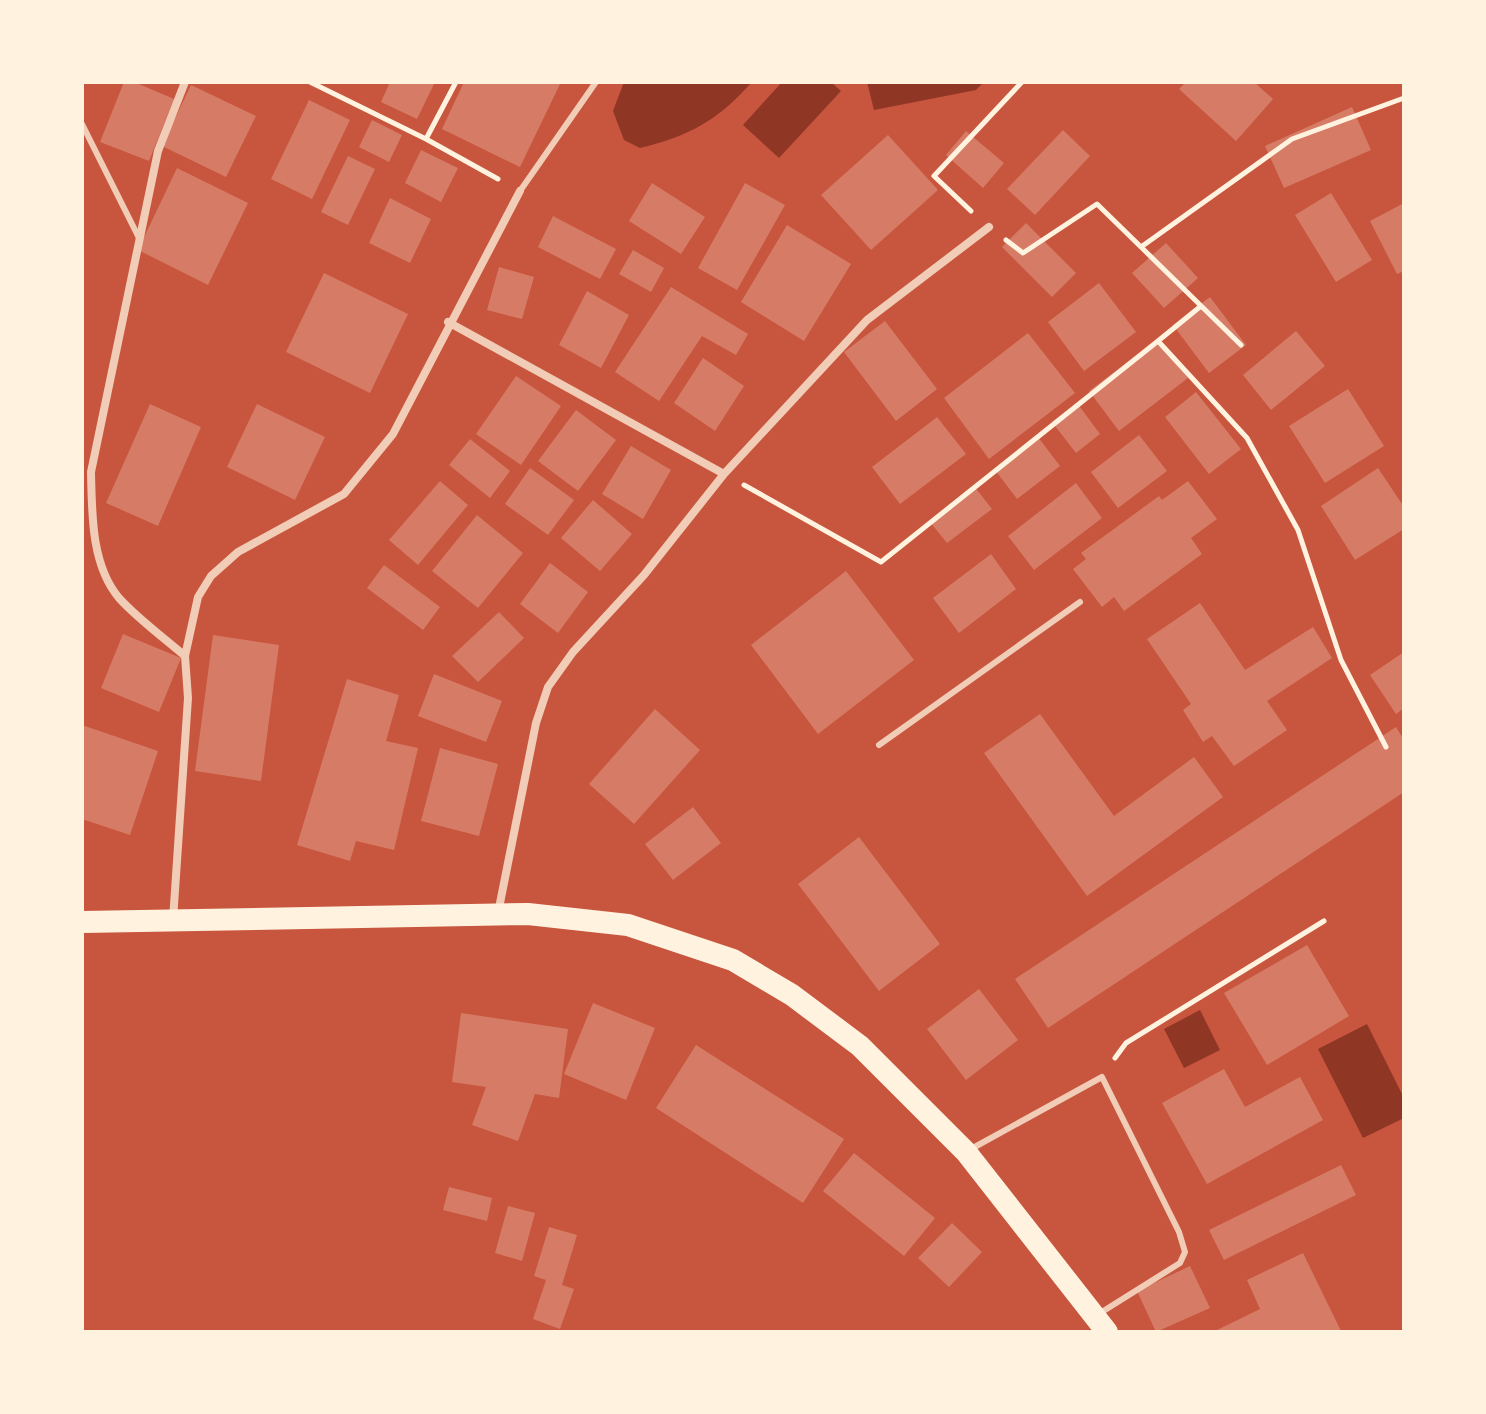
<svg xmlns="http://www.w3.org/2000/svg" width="1486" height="1414" font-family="'Exo 2',sans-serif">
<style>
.water{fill:#8f3625}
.building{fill:#d67c66}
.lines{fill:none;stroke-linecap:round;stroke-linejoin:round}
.path{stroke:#fff3e0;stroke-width:5}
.service{stroke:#f1ccb7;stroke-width:6}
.minor{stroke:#f1ccb7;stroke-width:8}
.trunk{stroke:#fff3e0;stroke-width:22}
</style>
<rect width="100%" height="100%" fill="#c8553d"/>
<path class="water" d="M 624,82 L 752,82 C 718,120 690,136 640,148 L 624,140 L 613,111 Z
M 782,82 L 831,82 L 841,91 L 779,158 L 743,125 Z
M 867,82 L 984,82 L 976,90 L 874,110 Z
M 1200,1010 L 1220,1050 L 1184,1068 L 1164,1029 Z
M 1367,1024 L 1404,1098 L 1404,1118 L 1363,1138 L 1318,1049 Z"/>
<path class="building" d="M 124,82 L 134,82 L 174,99 L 149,161 L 100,142 Z
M 390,82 L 435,82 L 417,119 L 381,102 Z
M 464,82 L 561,82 L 520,167 L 442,129 Z
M 1186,82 L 1254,82 L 1273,99 L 1236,141 L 1179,89 Z
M 191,85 L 256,116 L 226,177 L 162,146 Z
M 309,100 L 350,120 L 312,199 L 271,179 Z
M 1352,107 L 1371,150 L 1284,188 L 1265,146 Z
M 372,120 L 402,135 L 389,162 L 359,147 Z
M 1063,130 L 1090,156 L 1035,215 L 1007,189 Z
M 966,131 L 1004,163 L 983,188 L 946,155 Z
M 888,135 L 938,190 L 871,250 L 821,195 Z
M 421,150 L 458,168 L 441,202 L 405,183 Z
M 348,156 L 375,169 L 348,225 L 321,212 Z
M 177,168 L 248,203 L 208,285 L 138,250 Z
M 652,183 L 705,217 L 681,254 L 629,221 Z
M 745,183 L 785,205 L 737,290 L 698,268 Z
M 1331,193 L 1372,260 L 1336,282 L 1295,215 Z
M 390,198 L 431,219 L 410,263 L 369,243 Z
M 1404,203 L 1404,271 L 1397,274 L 1370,221 Z
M 553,216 L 616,249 L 600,279 L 538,247 Z
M 1026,223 L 1076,273 L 1052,297 L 1002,247 Z
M 787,225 L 851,264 L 804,341 L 741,302 Z
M 1166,243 L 1198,278 L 1164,308 L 1132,273 Z
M 633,250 L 664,268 L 651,292 L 619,274 Z
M 499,267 L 534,277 L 522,319 L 487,310 Z
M 324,273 L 408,314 L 370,393 L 286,352 Z
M 1099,283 L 1136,332 L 1084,371 L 1048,322 Z
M 671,287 L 748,334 L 736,355 L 702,336 L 659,401 L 615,372 Z
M 587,291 L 629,315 L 601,368 L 559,345 Z
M 1210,297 L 1246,345 L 1209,373 L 1173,325 Z
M 885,321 L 937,389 L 896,421 L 844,352 Z
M 1296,331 L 1325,366 L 1271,410 L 1243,375 Z
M 1028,333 L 1075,393 L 989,459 L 944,398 Z
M 1158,339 L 1188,378 L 1119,431 L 1089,391 Z
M 703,358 L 744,386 L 715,431 L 674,403 Z
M 516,376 L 561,406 L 521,465 L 476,434 Z
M 1348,389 L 1384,446 L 1325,483 L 1289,426 Z
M 1196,392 L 1241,449 L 1209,474 L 1165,417 Z
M 1077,403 L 1100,434 L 1076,453 L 1052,422 Z
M 150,404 L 201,427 L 158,526 L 106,503 Z
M 257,404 L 325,437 L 295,500 L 227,467 Z
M 576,410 L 616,440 L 578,491 L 538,461 Z
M 937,417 L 966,454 L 900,504 L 872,467 Z
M 1139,435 L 1167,471 L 1118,508 L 1091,472 Z
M 1038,437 L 1060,466 L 1017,499 L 995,470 Z
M 470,439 L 510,471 L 490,498 L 449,465 Z
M 631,446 L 671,470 L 643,519 L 602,494 Z
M 530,468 L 574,500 L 548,535 L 505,504 Z
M 1378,468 L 1404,507 L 1404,529 L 1355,560 L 1321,506 Z
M 440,481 L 468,505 L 418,565 L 389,540 Z
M 1188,481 L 1217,519 L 1191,538 L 1202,554 L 1124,611 L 1114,597 L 1102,607 L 1073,569 L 1086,559 L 1081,553 L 1159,496 L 1162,500 Z
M 1076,483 L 1102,518 L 1034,570 L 1008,536 Z
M 974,486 L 992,509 L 947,543 L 929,521 Z
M 593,500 L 632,534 L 600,571 L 561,538 Z
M 477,515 L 523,553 L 478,608 L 432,571 Z
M 991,554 L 1016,589 L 959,633 L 933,598 Z
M 550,563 L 588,592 L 558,633 L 520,604 Z
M 384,565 L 440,607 L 423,630 L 367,588 Z
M 846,571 L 914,660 L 818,734 L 751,645 Z
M 1200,603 L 1245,670 L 1313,627 L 1332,658 L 1267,701 L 1287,730 L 1234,766 L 1212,736 L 1203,742 L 1183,710 L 1191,704 L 1147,639 Z
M 499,612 L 524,638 L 478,682 L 452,656 Z
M 123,634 L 181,658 L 159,712 L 101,688 Z
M 213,635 L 279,645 L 261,781 L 195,771 Z
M 1404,652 L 1404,708 L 1396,714 L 1370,675 Z
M 434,674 L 502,701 L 486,742 L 418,716 Z
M 347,679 L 399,695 L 386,741 L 418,748 L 394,850 L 356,841 L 350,861 L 297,845 Z
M 655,709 L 700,750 L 634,824 L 589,784 Z
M 1040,714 L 1114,816 L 1194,757 L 1223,797 L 1087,896 L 984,753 Z
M 82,725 L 158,751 L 130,835 L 82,819 Z
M 1396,727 L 1404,740 L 1404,792 L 1048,1028 L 1015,979 Z
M 440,748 L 498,764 L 479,836 L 421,821 Z
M 693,807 L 721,843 L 673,880 L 645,844 Z
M 859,837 L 940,944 L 879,991 L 798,884 Z
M 1307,945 L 1349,1016 L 1267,1065 L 1224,993 Z
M 979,989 L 1018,1040 L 966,1080 L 927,1029 Z
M 593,1003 L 655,1028 L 626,1100 L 564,1074 Z
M 461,1013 L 568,1029 L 559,1098 L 535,1094 L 518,1141 L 472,1125 L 486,1087 L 452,1082 Z
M 696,1045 L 844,1139 L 803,1203 L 656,1108 Z
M 1224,1069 L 1245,1107 L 1300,1077 L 1323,1120 L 1207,1184 L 1162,1103 Z
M 854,1153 L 935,1218 L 904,1256 L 823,1191 Z
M 1341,1165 L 1356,1195 L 1224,1260 L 1209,1230 Z
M 449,1187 L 492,1198 L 487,1221 L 443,1210 Z
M 508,1206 L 535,1213 L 522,1261 L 495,1253 Z
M 952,1223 L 982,1252 L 949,1287 L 918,1258 Z
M 549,1227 L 577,1235 L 562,1285 L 574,1289 L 560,1329 L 533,1319 L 546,1280 L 534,1276 Z
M 1303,1253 L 1341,1331 L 1213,1332 L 1260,1309 L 1247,1280 Z
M 1190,1266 L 1210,1308 L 1156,1332 L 1137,1291 Z"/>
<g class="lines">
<path class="path" d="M 310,82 L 426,139
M 456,82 L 426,139 L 498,179
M 971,211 L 934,176 L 1022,82
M 1006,240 L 1023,253 L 1097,204 L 1141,247 L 1292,139 L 1404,98
M 1141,247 L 1241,345
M 1201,306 L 1158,341 L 1247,438 L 1298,530 L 1341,660 L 1386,747
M 744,485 L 881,562 L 1158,341
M 1115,1058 L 1126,1043 L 1324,921"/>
<path class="service" d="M 82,124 L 139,238
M 520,191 L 596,82
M 879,745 L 1080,602
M 971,1149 L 1102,1077 L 1179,1232 L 1185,1252 L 1180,1263 L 1097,1315"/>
<path class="minor" d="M 448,322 L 724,474
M 185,656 C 163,637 138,619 119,598 C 91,565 92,513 91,472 L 158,151 L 185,82
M 498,913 L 536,723 L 548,687 L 573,652 L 644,575 L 724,474 L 867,320 L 989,227
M 173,920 L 188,698 L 185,656 L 198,597 L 211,576 L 238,552 L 344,494 L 393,434 L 520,191"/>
<path class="trunk" d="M 82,922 L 528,914 L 628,925 L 733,960 L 792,995 L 860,1046 L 966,1152 L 1107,1332"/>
</g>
<rect width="1486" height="1414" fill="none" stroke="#fff3e0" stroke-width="168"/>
</svg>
